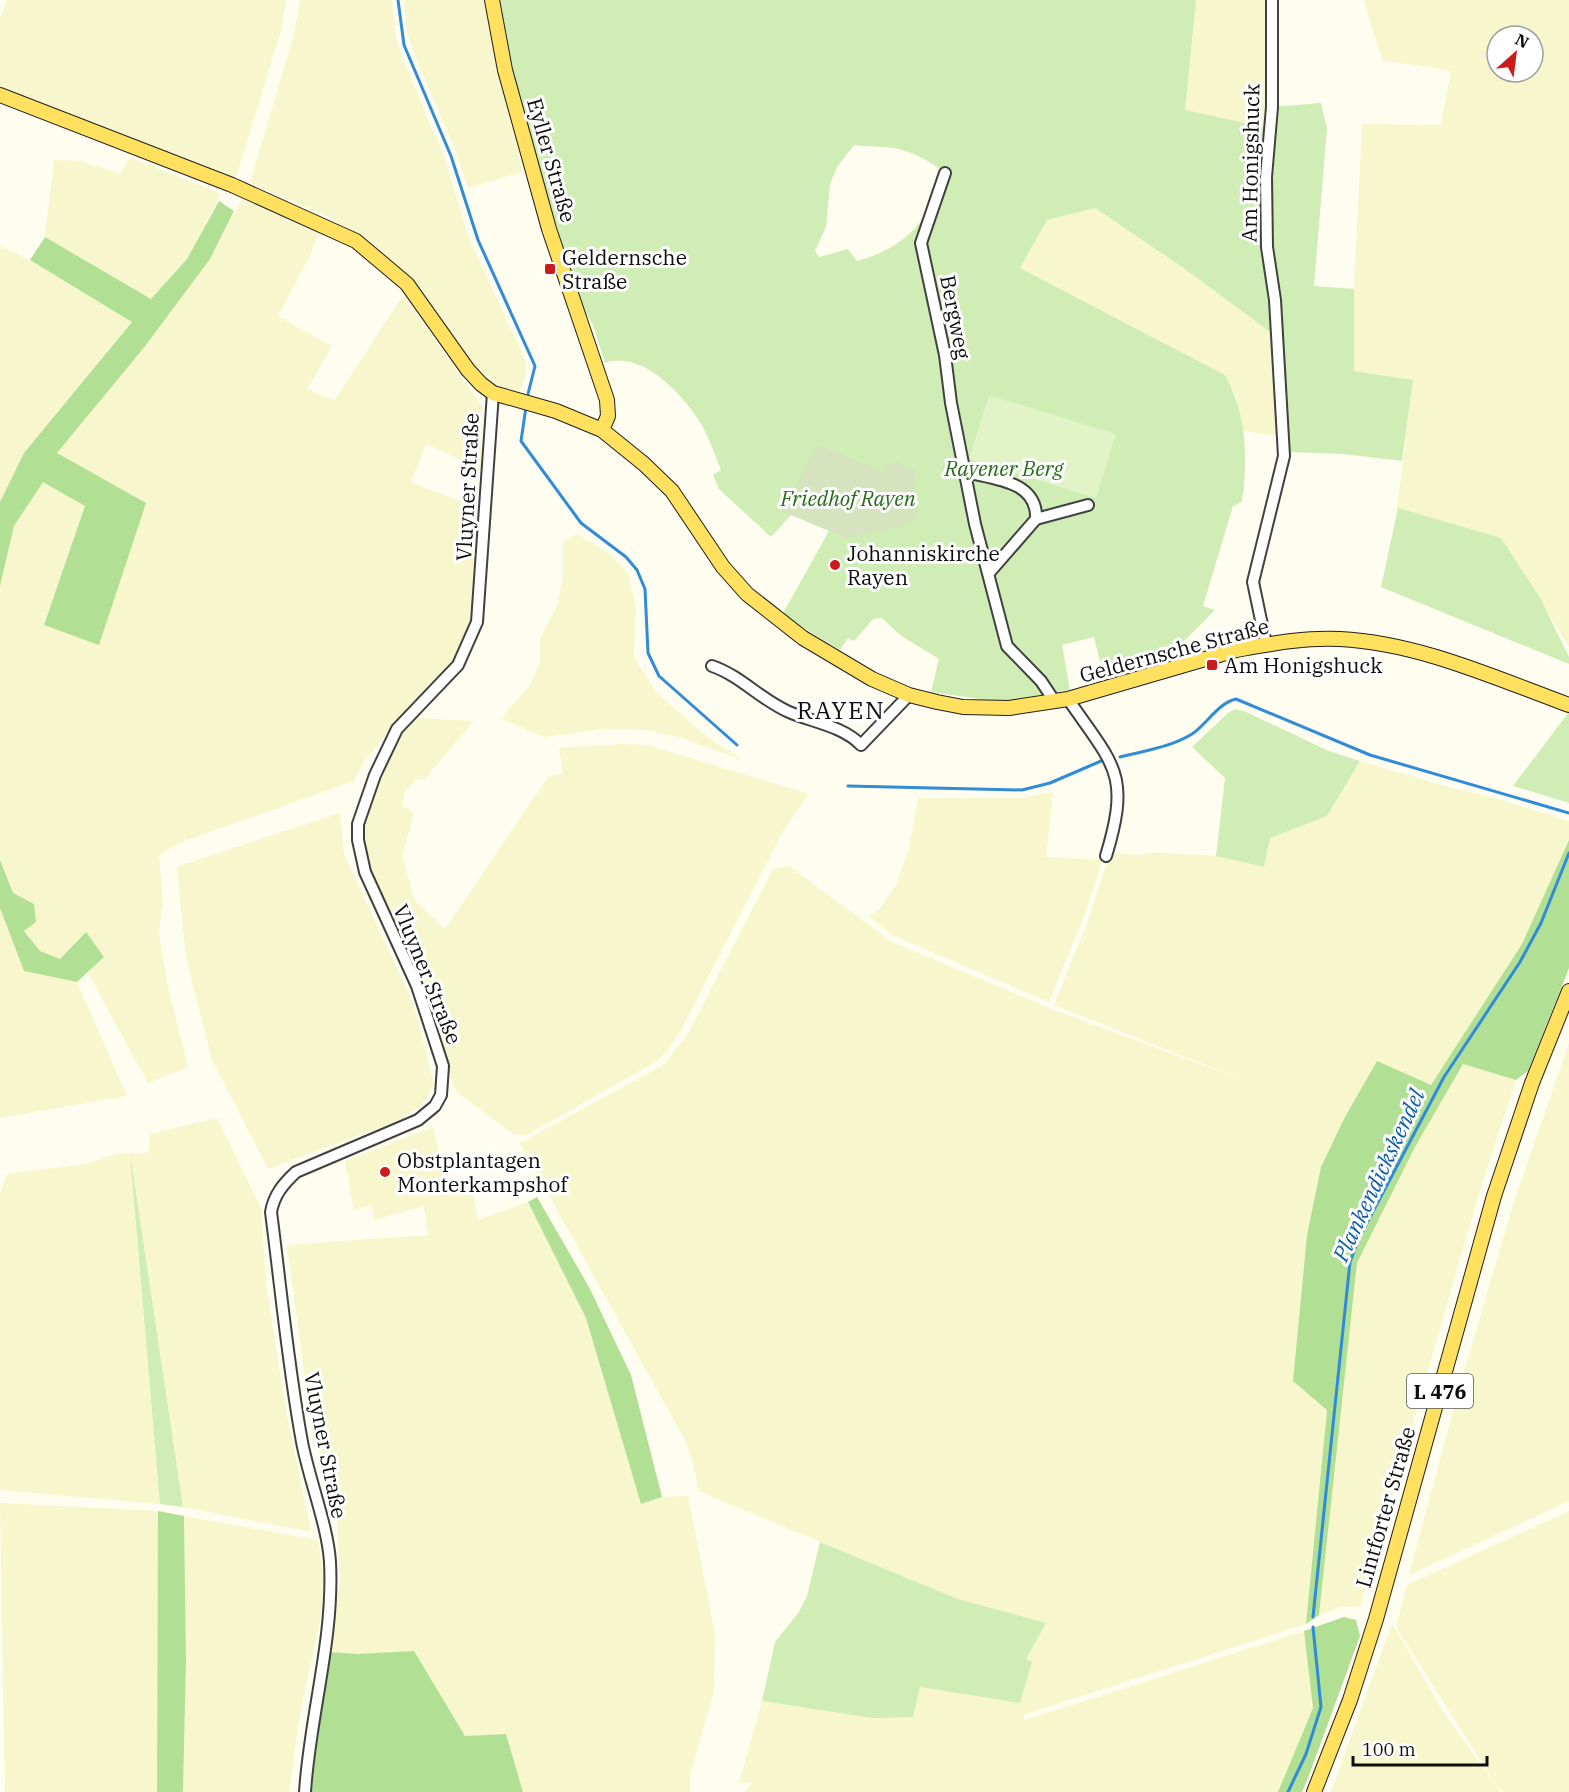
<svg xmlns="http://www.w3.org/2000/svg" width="1569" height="1792" font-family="'IBM Plex Serif',serif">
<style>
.farmland{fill:#f8f6cc;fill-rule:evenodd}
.green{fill:#cfedb5;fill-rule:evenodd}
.forest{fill:#b1df93}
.cemetery{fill:#d5e3be}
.pitch{fill:#e2f3c8}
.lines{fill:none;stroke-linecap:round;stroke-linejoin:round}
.stream{stroke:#308bd8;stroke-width:3}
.minor-casing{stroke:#414141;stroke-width:14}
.major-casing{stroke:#1f1f1f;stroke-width:16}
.minor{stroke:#fff;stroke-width:10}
.major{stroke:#ffe15f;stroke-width:14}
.poi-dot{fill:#ca1c1a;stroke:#fff;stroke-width:2}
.labels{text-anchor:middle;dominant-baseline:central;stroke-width:6;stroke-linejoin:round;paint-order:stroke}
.shield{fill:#fff;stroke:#565656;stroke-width:1.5}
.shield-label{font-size:20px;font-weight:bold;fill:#0e0e0e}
.street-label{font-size:21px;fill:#0e0e0e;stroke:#fff}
.poi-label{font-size:21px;fill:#0e0e0e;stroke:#fff;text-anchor:start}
.park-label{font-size:21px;font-style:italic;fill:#256b19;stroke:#fff}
.water-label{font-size:22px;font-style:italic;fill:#0d5daa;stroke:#fff}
.quarter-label{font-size:24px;letter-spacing:1.5px;fill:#0e0e0e;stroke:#fff}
</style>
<rect width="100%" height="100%" fill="#fffdef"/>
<path class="farmland" d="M 7,0 L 286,0 L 282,27 L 236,178 L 0,88 L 0,18 Z
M 300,0 L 392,0 L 396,37 L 402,57 L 445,159 L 468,236 L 525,360 L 526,373 L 519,394 L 503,389 L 477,371 L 418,288 L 370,242 L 330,218 L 250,183 L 294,34 Z
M 404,0 L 492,0 L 522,172 L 468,188 L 457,154 L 415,56 L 407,32 Z
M 1196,0 L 1272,0 L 1270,128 L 1184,110 Z
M 1364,0 L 1569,0 L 1569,647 L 1501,538 L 1397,509 L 1413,380 L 1354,371 L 1354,289 L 1362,124 L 1441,125 L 1451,71 L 1382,60 ZM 1497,36 L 1533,36 L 1533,72 L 1497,72 Z
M 130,157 L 221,194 L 187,259 L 151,299 L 45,237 L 54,160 L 80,161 L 120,174 Z
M 242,199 L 319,232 L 309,258 L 278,316 L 332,346 L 307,389 L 334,401 L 403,295 L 482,406 L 481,469 L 426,444 L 411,482 L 479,509 L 473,611 L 471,623 L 459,652 L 440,679 L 398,719 L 363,763 L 354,781 L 179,843 L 159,856 L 163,900 L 159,932 L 167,983 L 188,1067 L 148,1083 L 88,973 L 104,957 L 86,932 L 60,959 L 40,951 L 24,930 L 0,860 L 0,586 L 14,526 L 43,481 L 85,506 L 44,624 L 146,503 L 56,454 L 146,345 L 210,259 Z
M 1095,208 L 1185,269 L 1278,338 L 1278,436 L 1242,431 L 1237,397 L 1225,375 L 1020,268 L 1047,220 Z
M 0,246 L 30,260 L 132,322 L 24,453 L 0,502 Z
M 577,534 L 607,552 L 628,573 L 636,607 L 634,657 L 656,692 L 708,738 L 743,760 L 682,738 L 647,730 L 603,729 L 544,737 L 502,719 L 508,709 L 530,686 L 540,662 L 540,638 L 558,604 L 563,574 L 563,541 Z
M 416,718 L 474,721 L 424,780 L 416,779 L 405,792 L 402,805 L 414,813 L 402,856 L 415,901 L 445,929 L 548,777 L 563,774 L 559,748 L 622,744 L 648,745 L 809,794 L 782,833 L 681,1030 L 667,1051 L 657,1061 L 527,1135 L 513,1134 L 458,1093 L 445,1069 L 371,873 L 362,837 L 365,813 L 390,754 L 407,726 Z
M 1360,761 L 1445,786 L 1495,798 L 1569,821 L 1569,840 L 1522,944 L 1431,1085 L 1377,1062 L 1321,1167 L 1307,1235 L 1293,1380 L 1327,1409 L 1306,1624 L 1023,1715 L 1025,1720 L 1304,1631 L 1313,1708 L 1278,1792 L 744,1792 L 752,1783 L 739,1783 L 762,1701 L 873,1718 L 916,1704 L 920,1687 L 1020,1703 L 1031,1662 L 1026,1660 L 1046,1623 L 958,1599 L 698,1491 L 695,1471 L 686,1442 L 520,1143 L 665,1064 L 689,1032 L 773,869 L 789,866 L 892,942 L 1052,1009 L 1248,1082 L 1054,1005 L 1089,918 L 1110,853 L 1141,855 L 1149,852 L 1216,856 L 1264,867 L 1270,838 L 1327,816 Z
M 1053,792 L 1046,857 L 1102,860 L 1085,914 L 1049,1002 L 892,935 L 869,916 L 878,911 L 897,883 L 909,848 L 918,798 L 1021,798 Z
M 340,813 L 344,854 L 414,1005 L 434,1084 L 422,1105 L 395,1122 L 268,1169 L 212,1060 L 186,958 L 177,867 Z
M 0,908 L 24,971 L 77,982 L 127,1096 L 0,1118 Z
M 1569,1043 L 1569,1501 L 1409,1575 L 1459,1389 L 1513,1205 Z
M 1463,1064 L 1516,1080 L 1479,1193 L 1360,1606 L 1342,1607 L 1319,1615 L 1357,1263 L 1415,1147 Z
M 217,1118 L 261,1208 L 266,1282 L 284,1400 L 311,1532 L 183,1507 L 132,1167 L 160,1504 L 0,1490 L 0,1194 L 7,1174 L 85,1164 L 120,1153 L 148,1153 L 150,1134 Z
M 433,1127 L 448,1185 L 471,1181 L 478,1220 L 528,1202 L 586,1318 L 641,1504 L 662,1497 L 688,1496 L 715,1634 L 714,1691 L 690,1775 L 690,1792 L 523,1792 L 506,1734 L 465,1736 L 446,1703 L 358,1654 L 329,1652 L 340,1581 L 337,1522 L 311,1422 L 287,1245 L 428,1235 L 424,1206 L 374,1220 L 372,1206 L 354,1210 L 345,1161 Z
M 0,1503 L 158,1511 L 157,1792 L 5,1792 Z
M 1569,1511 L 1569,1792 L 1504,1792 L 1496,1785 L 1396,1627 L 1407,1585 Z
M 184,1516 L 318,1540 L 324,1575 L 322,1613 L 300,1713 L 289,1792 L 183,1792 L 186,1660 Z
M 1392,1624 L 1444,1713 L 1501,1792 L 1331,1792 Z"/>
<path class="green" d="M 498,0 L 1196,0 L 1185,110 L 1269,128 L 1272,107 L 1321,103 L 1327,128 L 1314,286 L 1354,289 L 1354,371 L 1413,380 L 1402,461 L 1343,454 L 1289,452 L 1278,338 L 1185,269 L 1095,208 L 1047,220 L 1020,268 L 1225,375 C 1247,414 1248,459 1242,502 L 1233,506 L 1203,606 L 1215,610 L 1177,648 L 1178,661 L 1105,681 L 1094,637 L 1062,645 L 1070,690 L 1001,702 L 931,692 L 939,659 L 900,635 L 882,618 L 873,619 L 854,641 L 848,638 L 840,650 L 782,615 L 829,531 L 791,515 L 771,537 L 719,489 L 713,475 L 721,470 C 714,453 708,434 698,419 C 680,392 641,350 605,363 L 593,325 L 580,303 L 504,73 ZM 854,145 C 868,147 880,146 893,148 C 913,151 930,162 947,173 C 928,220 908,247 857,261 L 848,249 L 819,257 L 815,251 L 826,227 L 830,184 L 837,167 Z
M 1398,508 L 1501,538 L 1539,596 L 1569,657 L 1569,664 L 1381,587 Z
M 1235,709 L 1244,711 L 1329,751 L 1360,761 L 1327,816 L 1270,838 L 1264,867 L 1216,856 L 1225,778 L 1192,747 L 1228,713 Z
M 1569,712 L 1569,803 L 1513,786 Z
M 130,1153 L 183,1507 L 160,1504 Z
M 820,1542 L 958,1599 L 1046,1623 L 1026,1659 L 1032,1662 L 1020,1703 L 920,1687 L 913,1717 L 872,1718 L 762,1701 L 775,1642 L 799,1612 L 807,1596 Z"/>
<path class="forest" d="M 219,201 L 234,211 L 210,259 L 146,345 L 57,453 L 146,503 L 99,645 L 44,625 L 85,506 L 43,482 L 14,526 L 0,586 L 0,502 L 24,453 L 132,322 L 30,260 L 45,237 L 151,299 L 187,259 Z
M 1569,840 L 1569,968 L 1528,1071 L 1516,1080 L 1463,1064 L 1415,1147 L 1357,1263 L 1319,1615 L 1306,1624 L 1327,1410 L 1293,1381 L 1307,1235 L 1321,1167 L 1345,1117 L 1377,1061 L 1431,1085 L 1522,944 Z
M 0,860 L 13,893 L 34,904 L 36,922 L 24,931 L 40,951 L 60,959 L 86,932 L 104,957 L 77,982 L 24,971 L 0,908 Z
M 537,1197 L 589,1287 L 631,1375 L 662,1497 L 641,1504 L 586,1318 L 528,1202 Z
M 158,1511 L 184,1516 L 186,1660 L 183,1792 L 157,1792 Z
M 1344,1617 L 1356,1620 L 1360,1636 L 1308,1778 L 1302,1792 L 1278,1792 L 1313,1708 L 1304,1631 Z
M 414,1651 L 465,1736 L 506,1734 L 523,1792 L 311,1792 L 329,1652 L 358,1654 Z"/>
<path class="cemetery" d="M 818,445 L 883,472 L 887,464 L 897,462 L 916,471 L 913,491 L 919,515 L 903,526 L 848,538 L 782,511 Z"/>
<path class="pitch" d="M 989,395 L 1116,434 L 1096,498 L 969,459 Z"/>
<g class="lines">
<path class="stream" d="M 398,0 L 404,45 L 451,156 L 478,240 L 535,366 L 528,394
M 526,407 L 521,441 L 581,523 L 626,557 L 637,570 L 645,589 L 648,653 L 659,676 L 737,745
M 1120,757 C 1144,751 1171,747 1192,734 C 1207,724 1218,703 1236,699 L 1370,755 L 1569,813
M 848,786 L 1022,790 L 1050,783 L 1101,761
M 1313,1617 L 1350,1262 L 1359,1238 L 1444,1077 L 1520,962 L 1541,923 L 1569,853
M 1288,1792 L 1306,1754 L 1321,1707 L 1313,1627"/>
<g class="minor-casing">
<path id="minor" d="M 945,173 L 921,243 L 945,355 L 951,403 L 975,524 L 1007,646 L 1041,681 L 1055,702
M 966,472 C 994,479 1038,481 1036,519 L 989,573
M 1036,519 L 1088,505
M 1266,644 L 1253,582 L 1284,456 L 1275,300 L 1267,247 L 1266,177 L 1272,107 L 1272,0
M 712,666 C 741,676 761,700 789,712 C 812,722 843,726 861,745 L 909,695
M 1068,699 C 1114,766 1131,773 1106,856
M 305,1792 C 310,1714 334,1640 330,1562 C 328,1527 309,1479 302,1442 C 288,1366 281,1289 271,1212 C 274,1195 283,1184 296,1172 L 418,1120 L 435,1106 L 441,1095 L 443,1066 L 417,986 L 365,872 L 358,840 L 358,824 L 375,775 L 397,729 L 458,665 L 477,622 L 493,393"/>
</g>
<g class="major-casing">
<path id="major" d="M 492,0 L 505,70 L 549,229 L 607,400 L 608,416 L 602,430
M 0,95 L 232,185 L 356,241 L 407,284 L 468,370 L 481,384 L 493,393 L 556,411 L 602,430 L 644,464 L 672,491 L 723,567 L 747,594 L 803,638 L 872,679 L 909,695 L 937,702 L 963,707 L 1009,708 L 1068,699 L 1236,650 C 1270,644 1306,637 1340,639 C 1419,643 1495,678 1569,705
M 1314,1792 L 1350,1700 L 1376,1619 L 1494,1196 L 1532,1083 L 1569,991"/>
</g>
<use href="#minor" class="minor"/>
<use href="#major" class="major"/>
</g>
<g class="poi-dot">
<rect x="544" y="263" width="12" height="12" rx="3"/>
<circle cx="835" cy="565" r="6"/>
<rect x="1206" y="659" width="12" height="12" rx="3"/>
<circle cx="385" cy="1172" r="6"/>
</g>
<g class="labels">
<rect class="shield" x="1407" y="1374" width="66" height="34" rx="4.5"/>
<g class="shield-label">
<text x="1440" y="1391">L 476</text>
</g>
<g class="street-label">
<text transform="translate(552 160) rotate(74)">Eyller Straße</text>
<text transform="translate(1250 163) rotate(-89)">Am Honigshuck</text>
<text transform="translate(956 317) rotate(79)">Bergweg</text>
<text transform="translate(467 487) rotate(-87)">Vluyner Straße</text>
<text transform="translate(1174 650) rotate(-15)">Geldernsche Straße</text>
<text transform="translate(428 974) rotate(68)">Vluyner Straße</text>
<text transform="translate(326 1445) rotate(79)">Vluyner Straße</text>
<text transform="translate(1385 1507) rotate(-74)">Lintforter Straße</text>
</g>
<g class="poi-label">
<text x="562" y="257">Geldernsche<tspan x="562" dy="24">Straße</tspan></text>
<text x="847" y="553">Johanniskirche<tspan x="847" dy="24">Rayen</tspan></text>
<text x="1224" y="665">Am Honigshuck</text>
<text x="397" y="1160">Obstplantagen<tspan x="397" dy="24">Monterkampshof</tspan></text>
</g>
<g class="park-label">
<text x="1004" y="468">Rayener Berg</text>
<text x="848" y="498">Friedhof Rayen</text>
</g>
<g class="water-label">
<text transform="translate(1378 1175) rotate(-65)">Plankendickskendel</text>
</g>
<g class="quarter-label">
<text x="841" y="710">RAYEN</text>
</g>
</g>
<g transform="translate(1515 54) rotate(28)"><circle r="28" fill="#ffffff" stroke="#9f9f9f" stroke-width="1.5"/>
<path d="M0-4.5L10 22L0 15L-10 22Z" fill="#ca1c1a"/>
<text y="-9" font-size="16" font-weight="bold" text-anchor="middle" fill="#0e0e0e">N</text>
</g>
<path d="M1353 1756v9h134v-9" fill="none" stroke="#0e0e0e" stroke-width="3"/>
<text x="1362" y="1756" font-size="18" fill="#0e0e0e" stroke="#ffffff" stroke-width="4.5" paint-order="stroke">100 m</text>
</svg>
